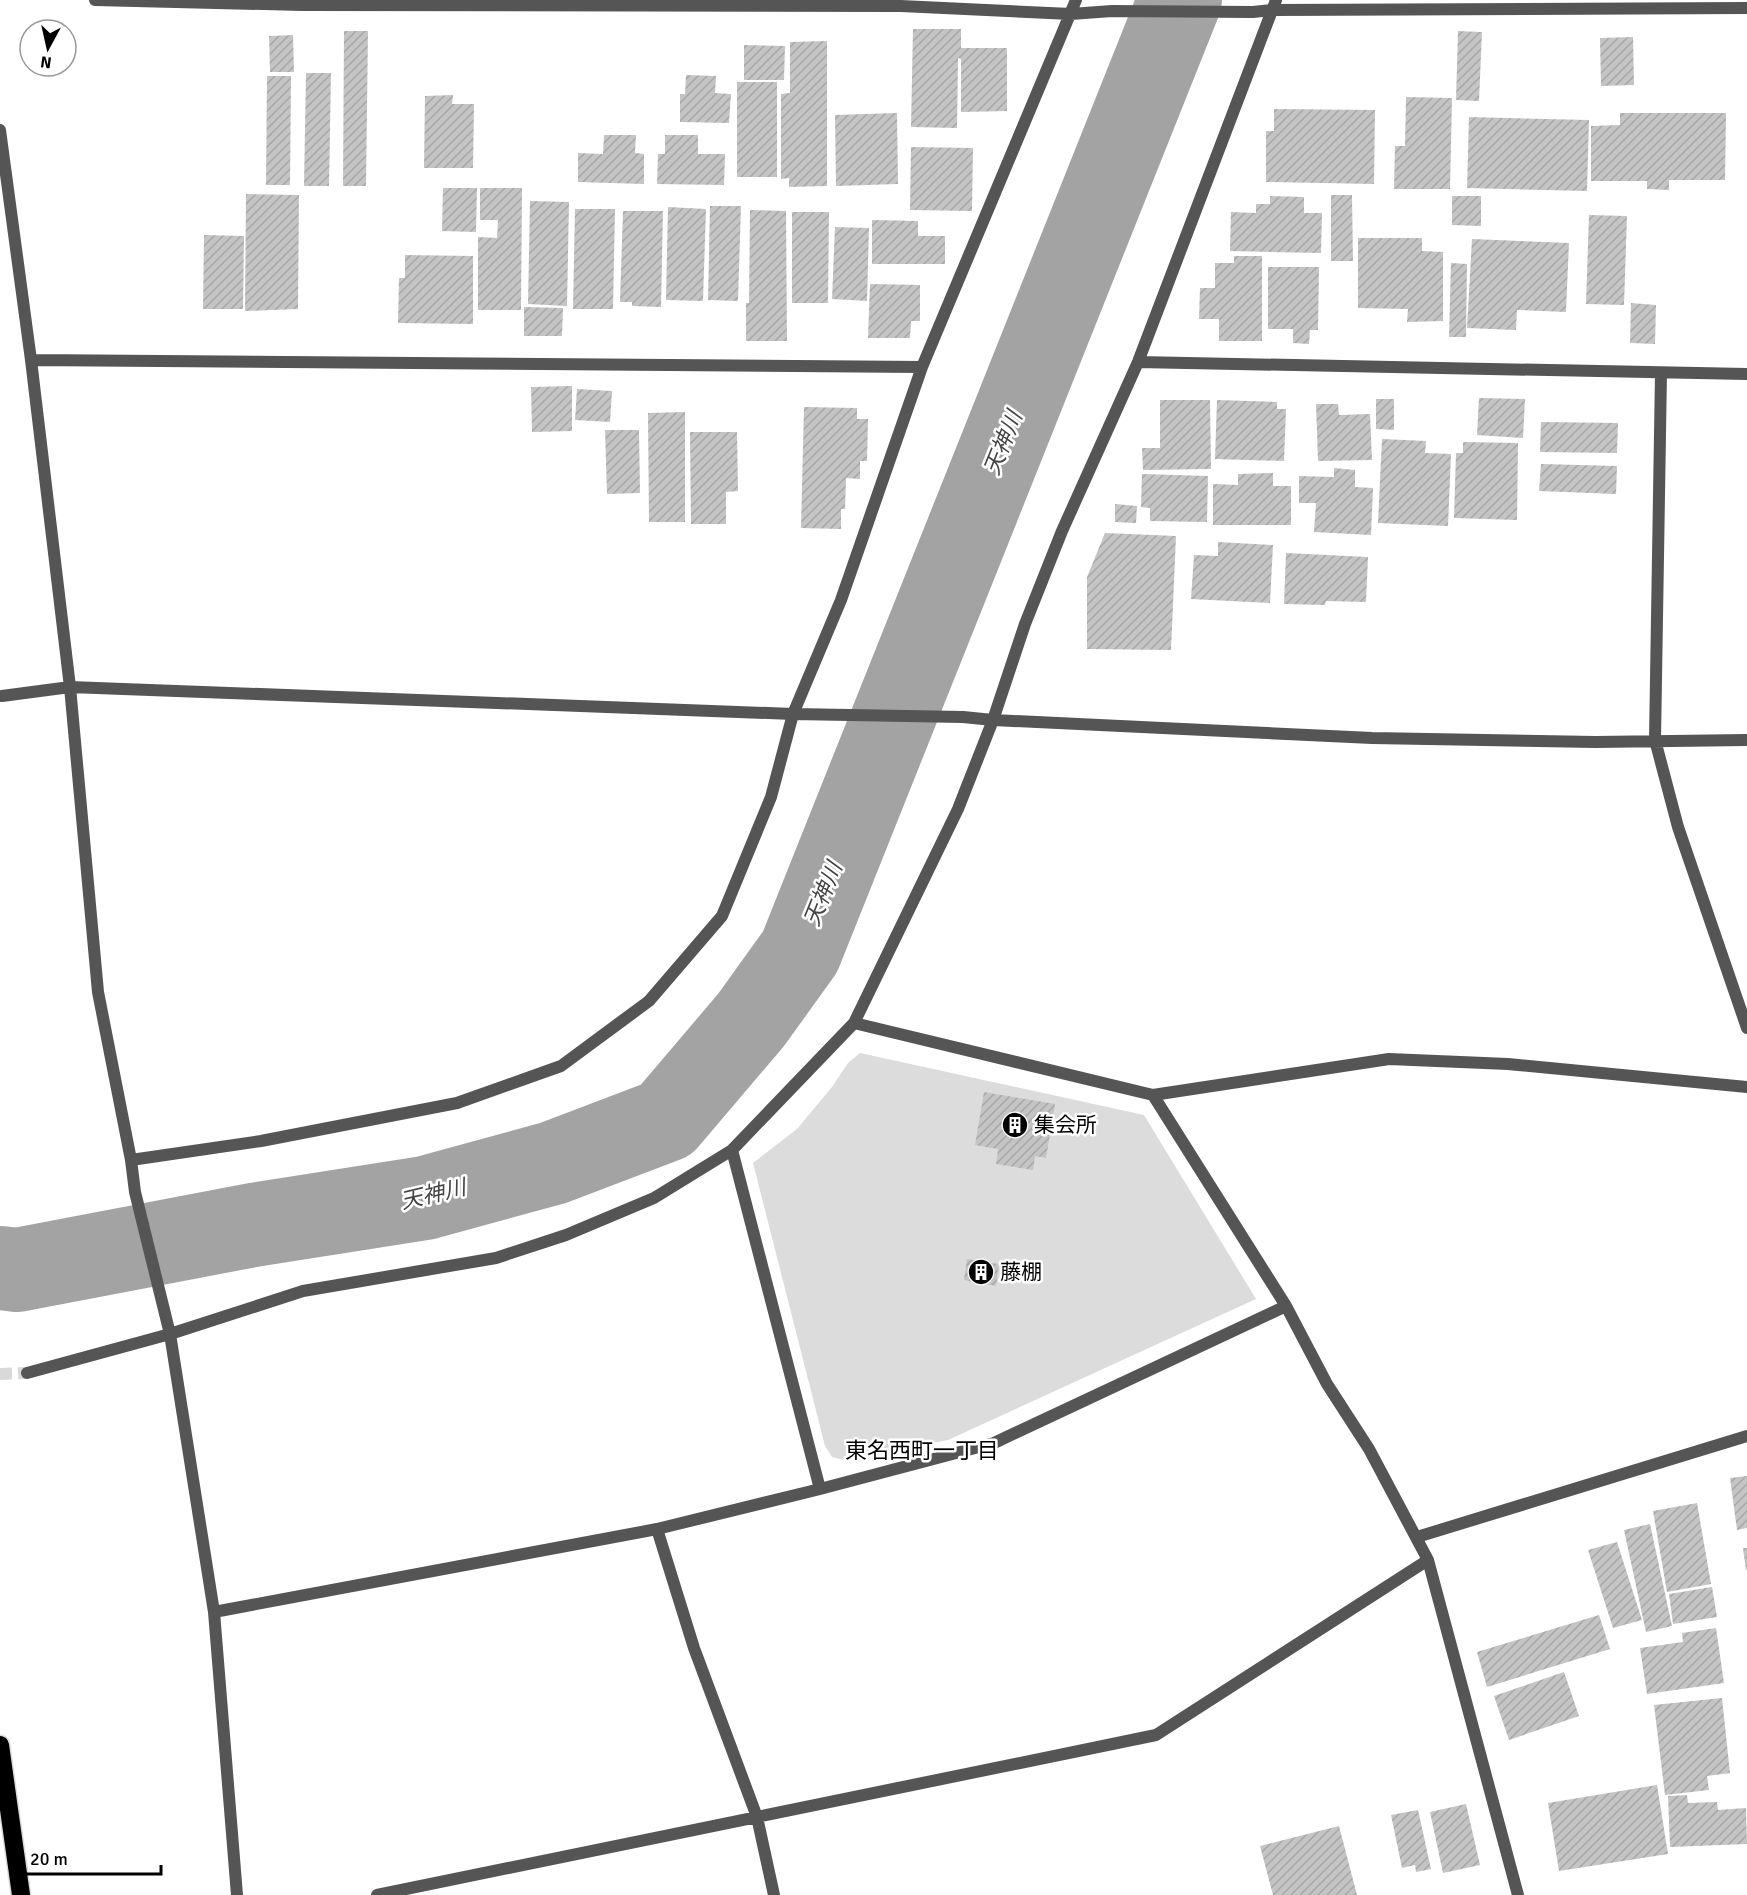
<svg xmlns="http://www.w3.org/2000/svg" width="1747" height="1895" font-family="Signika,'Noto Sans JP',sans-serif">
<style>
.green{fill:#dcdcdc}
.lines{fill:none;stroke-linecap:round;stroke-linejoin:round}
.river{stroke:#a3a3a3;stroke-width:84}
.building{fill:url(#building-hatch)}
.street-tunnel{stroke:#d9d9d9;stroke-width:12;stroke-dasharray:12 6;stroke-linecap:butt}
.highway-casing{stroke:#dbdbdb;stroke-width:21}
.street{stroke:#555;stroke-width:12}
.highway{stroke:#000;stroke-width:18}
.labels{text-anchor:middle;dominant-baseline:central;stroke-width:5;stroke-linejoin:round;paint-order:stroke}
.poi-label{font-size:21px;fill:#000;stroke:#fff;text-anchor:start}
.water-label{font-size:22px;font-style:italic;fill:#444;stroke:#fff}
.neighbourhood-label{font-size:22px;fill:#000;stroke:#fff}
</style>
<defs>
<pattern id="building-hatch" width="6" height="6" patternUnits="userSpaceOnUse" patternTransform="scale(1.5)"><rect width="6" height="6" fill="#c4c4c4"/><path d="M-1 1l2-2M0 6l6-6M5 7l2-2" fill="none" stroke="#a7a7a7"/></pattern>
</defs>
<rect width="100%" height="100%" fill="#fff"/>
<path class="green" d="M 860,1053 L 1144,1115 L 1256,1299 L 948,1440 L 844,1460 L 832,1457 L 825,1446 L 753,1163 L 797,1129 L 832,1087 L 848,1063 Z"/>
<g class="lines">
<path class="river" d="M 0,1268 L 17,1270 L 253,1225 L 425,1198 L 553,1163 L 666,1120 L 751,1020 L 800,952 L 1180,0"/>
</g>
<path class="building" d="M 913,29 L 961,29 L 961,48 L 1007,48 L 1007,111 L 961,112 L 961,59 L 958,58 L 957,128 L 911,127 Z
M 344,31 L 368,31 L 366,186 L 343,186 Z
M 1458,31 L 1482,32 L 1479,101 L 1456,100 Z
M 293,35 L 294,72 L 270,72 L 269,36 Z
M 1633,37 L 1634,85 L 1601,86 L 1600,38 Z
M 827,41 L 827,186 L 789,187 L 789,178 L 781,179 L 781,94 L 790,93 L 790,42 Z
M 744,45 L 785,46 L 784,80 L 744,80 Z
M 306,73 L 331,73 L 329,186 L 304,186 Z
M 686,75 L 716,76 L 715,93 L 731,94 L 729,123 L 680,122 L 680,94 L 685,94 Z
M 267,76 L 291,76 L 290,185 L 266,185 Z
M 737,82 L 777,82 L 777,177 L 737,177 Z
M 453,95 L 452,104 L 474,104 L 473,168 L 424,168 L 425,96 Z
M 1406,97 L 1452,98 L 1450,189 L 1394,189 L 1395,146 L 1405,146 Z
M 1274,109 L 1375,110 L 1374,184 L 1266,182 L 1266,131 L 1274,131 Z
M 897,113 L 898,184 L 836,186 L 835,115 Z
M 1620,113 L 1726,113 L 1725,180 L 1669,180 L 1669,190 L 1647,189 L 1647,181 L 1591,181 L 1591,126 L 1620,125 Z
M 1469,117 L 1589,120 L 1587,191 L 1467,188 Z
M 604,135 L 636,135 L 635,153 L 644,154 L 644,184 L 578,182 L 578,153 L 603,154 Z
M 665,135 L 698,135 L 698,154 L 725,154 L 724,185 L 657,184 L 658,154 L 665,154 Z
M 911,147 L 973,148 L 972,211 L 910,210 Z
M 443,188 L 477,188 L 476,232 L 442,231 Z
M 480,188 L 522,188 L 521,310 L 478,310 L 478,237 L 497,238 L 498,220 L 480,220 Z
M 246,194 L 299,195 L 298,309 L 245,311 Z
M 1331,195 L 1352,195 L 1353,261 L 1331,261 Z
M 1270,196 L 1304,197 L 1304,213 L 1322,213 L 1321,253 L 1230,251 L 1231,212 L 1256,213 L 1256,204 L 1270,204 Z
M 1452,196 L 1481,196 L 1481,226 L 1452,225 Z
M 530,201 L 569,202 L 567,306 L 528,304 Z
M 710,206 L 741,206 L 738,301 L 708,300 Z
M 668,207 L 706,209 L 703,301 L 666,300 Z
M 575,209 L 615,209 L 613,309 L 573,309 Z
M 750,210 L 786,211 L 787,341 L 746,341 L 746,303 L 749,303 Z
M 623,211 L 663,211 L 661,307 L 632,306 L 632,302 L 620,302 Z
M 792,212 L 829,212 L 828,303 L 792,303 Z
M 1589,215 L 1627,216 L 1624,305 L 1586,304 Z
M 872,220 L 918,221 L 918,236 L 945,236 L 945,264 L 872,264 Z
M 835,227 L 869,228 L 867,301 L 832,299 Z
M 204,235 L 244,236 L 243,309 L 203,309 Z
M 1358,238 L 1422,238 L 1422,251 L 1443,252 L 1443,321 L 1407,322 L 1408,309 L 1358,308 Z
M 1472,239 L 1569,243 L 1566,312 L 1517,310 L 1516,330 L 1467,328 Z
M 405,255 L 473,256 L 473,324 L 398,323 L 399,278 L 405,278 Z
M 1234,256 L 1262,256 L 1262,341 L 1219,341 L 1219,319 L 1199,319 L 1200,288 L 1215,288 L 1215,263 L 1234,263 Z
M 1451,263 L 1467,264 L 1466,337 L 1449,337 Z
M 1268,267 L 1319,267 L 1318,330 L 1310,330 L 1309,344 L 1293,343 L 1293,329 L 1268,329 Z
M 870,284 L 920,285 L 920,321 L 911,321 L 910,338 L 868,338 Z
M 1631,303 L 1656,305 L 1655,344 L 1630,343 Z
M 524,307 L 563,308 L 562,336 L 524,336 Z
M 572,386 L 572,431 L 532,432 L 531,387 Z
M 577,389 L 612,391 L 610,422 L 575,420 Z
M 1479,398 L 1525,399 L 1523,438 L 1477,435 Z
M 1376,399 L 1394,399 L 1394,430 L 1376,429 Z
M 1160,400 L 1210,400 L 1211,469 L 1143,470 L 1142,448 L 1160,448 Z
M 1217,400 L 1277,402 L 1277,409 L 1286,409 L 1284,461 L 1215,459 Z
M 1316,404 L 1338,404 L 1339,415 L 1370,414 L 1372,460 L 1318,461 Z
M 804,407 L 857,408 L 857,419 L 868,419 L 867,461 L 860,461 L 860,479 L 846,478 L 845,509 L 841,509 L 841,529 L 801,528 Z
M 685,412 L 685,522 L 649,522 L 648,413 Z
M 1541,422 L 1618,423 L 1617,453 L 1540,452 Z
M 605,430 L 639,430 L 640,493 L 607,494 Z
M 690,432 L 737,432 L 738,491 L 726,492 L 726,524 L 691,524 Z
M 1382,439 L 1426,441 L 1425,453 L 1451,454 L 1448,526 L 1378,523 Z
M 1463,442 L 1518,443 L 1517,520 L 1454,518 L 1456,453 L 1463,453 Z
M 1541,464 L 1617,466 L 1616,494 L 1539,491 Z
M 1334,468 L 1355,470 L 1355,487 L 1373,488 L 1371,535 L 1314,532 L 1316,503 L 1299,503 L 1299,476 L 1334,477 Z
M 1273,473 L 1273,486 L 1291,486 L 1291,525 L 1213,525 L 1213,484 L 1238,485 L 1238,474 Z
M 1142,474 L 1208,476 L 1207,522 L 1150,521 L 1150,508 L 1141,507 Z
M 1115,504 L 1137,506 L 1136,523 L 1115,522 Z
M 1105,533 L 1176,536 L 1171,650 L 1087,649 L 1087,577 Z
M 1218,542 L 1273,545 L 1270,603 L 1191,599 L 1194,555 L 1218,556 Z
M 1286,553 L 1368,557 L 1366,602 L 1326,601 L 1325,605 L 1284,604 Z
M 984,1092 L 1055,1104 L 1046,1158 L 1035,1156 L 1033,1170 L 996,1164 L 998,1149 L 975,1145 Z
M 967,1259 L 999,1264 L 996,1286 L 964,1280 Z
M 1747,1476 L 1747,1528 L 1737,1530 L 1730,1478 Z
M 1697,1503 L 1711,1584 L 1667,1592 L 1653,1511 Z
M 1650,1524 L 1672,1626 L 1646,1632 L 1624,1530 Z
M 1617,1542 L 1642,1620 L 1613,1628 L 1588,1550 Z
M 1743,1548 L 1747,1548 L 1747,1570 L 1746,1570 Z
M 1712,1587 L 1717,1617 L 1673,1624 L 1669,1594 Z
M 1599,1615 L 1610,1649 L 1487,1687 L 1477,1652 Z
M 1716,1628 L 1724,1683 L 1647,1694 L 1640,1648 L 1683,1642 L 1682,1633 Z
M 1564,1672 L 1579,1716 L 1509,1740 L 1494,1696 Z
M 1722,1698 L 1730,1773 L 1707,1776 L 1709,1790 L 1665,1795 L 1654,1705 Z
M 1657,1785 L 1668,1854 L 1559,1871 L 1548,1803 Z
M 1687,1795 L 1688,1803 L 1717,1802 L 1718,1810 L 1746,1808 L 1747,1844 L 1670,1847 L 1668,1796 Z
M 1466,1804 L 1480,1865 L 1443,1873 L 1430,1812 Z
M 1418,1810 L 1431,1869 L 1416,1872 L 1415,1865 L 1402,1868 L 1391,1815 Z
M 1339,1826 L 1357,1895 L 1273,1895 L 1260,1846 Z"/>
<g class="lines">
<path class="street-tunnel" d="M 0,1374 L 27,1373"/>
<g class="highway-casing">
<path id="highway" d="M 0,1745 L 21,1895"/>
</g>
<path class="street" d="M 95,0 L 302,5 L 901,6 L 1071,14 L 1112,11 L 1253,12 L 1272,10 L 1747,8
M 0,130 L 31,360 L 70,687 L 98,992 L 131,1160 L 135,1192 L 170,1334 L 214,1612 L 237,1895
M 31,360 L 922,367
M 1138,362 L 1747,374
M 1661,373 L 1655,740 L 1678,827 L 1747,1028
M 2,696 L 70,687 L 793,714 L 963,717 L 993,720 L 1372,738 L 1595,742 L 1747,740
M 854,1023 L 1153,1095 L 1389,1059 L 1508,1064 L 1747,1087
M 1153,1095 L 1286,1306 L 1327,1384 L 1369,1449 L 1428,1560 L 1518,1895
M 732,1150 L 820,1489
M 131,1160 L 261,1141 L 457,1103 L 561,1066 L 649,1001 L 722,916 L 771,797 L 793,714 L 841,600 L 922,367 L 1076,0
M 27,1373 L 170,1334 L 303,1291 L 496,1258 L 566,1235 L 654,1198 L 732,1150 L 854,1023 L 958,809 L 993,720 L 1025,624 L 1062,531 L 1138,362 L 1276,0
M 657,1529 L 694,1648 L 757,1817 L 774,1895
M 1417,1537 L 1747,1436
M 214,1612 L 657,1529 L 820,1489 L 994,1443 L 1286,1306
M 377,1895 L 1156,1735 L 1428,1560"/>
<use href="#highway" class="highway"/>
</g>
<defs>
<g id="building-disc" transform="scale(1.35)"><circle r="9.5" fill="#000" stroke="#fff"/><path d="M-4-6H4V6H1V3H-1V6H-4ZM-2.5-4.3h1.7v1.8h-1.7ZM.8-4.3h1.7v1.8H.8ZM-2.5-1h1.7V.8h-1.7ZM.8-1h1.7V.8H.8Z" fill="#fff"/></g>
</defs>
<g fill-rule="evenodd">
<use href="#building-disc" x="1015" y="1125"/>
<use href="#building-disc" x="981" y="1272"/>
</g>
<g class="labels">
<g class="poi-label">
<text x="1034" y="1125">集会所</text>
<text x="1000" y="1272">藤棚</text>
</g>
<g class="water-label">
<text transform="translate(1003 443) rotate(-68)">天神川</text>
<text transform="translate(823 894) rotate(-68)">天神川</text>
<text transform="translate(433 1194) rotate(-13)">天神川</text>
</g>
<g class="neighbourhood-label">
<text x="922" y="1450">東名西町一丁目</text>
</g>
</g>
<g transform="translate(48 48) rotate(188)"><circle r="28" fill="#ffffff" stroke="#999999" stroke-width="1.5"/>
<path d="M0-4.5L10 22L0 15L-10 22Z" fill="#000000"/>
<text y="-9" font-size="16" font-weight="bold" text-anchor="middle" fill="#000000">N</text>
</g>
<path d="M21 1865v9h140v-9" fill="none" stroke="#000000" stroke-width="3"/>
<text x="30" y="1865" font-size="18" fill="#000000" stroke="#ffffff" stroke-width="4.5" paint-order="stroke">20 m</text>
</svg>
